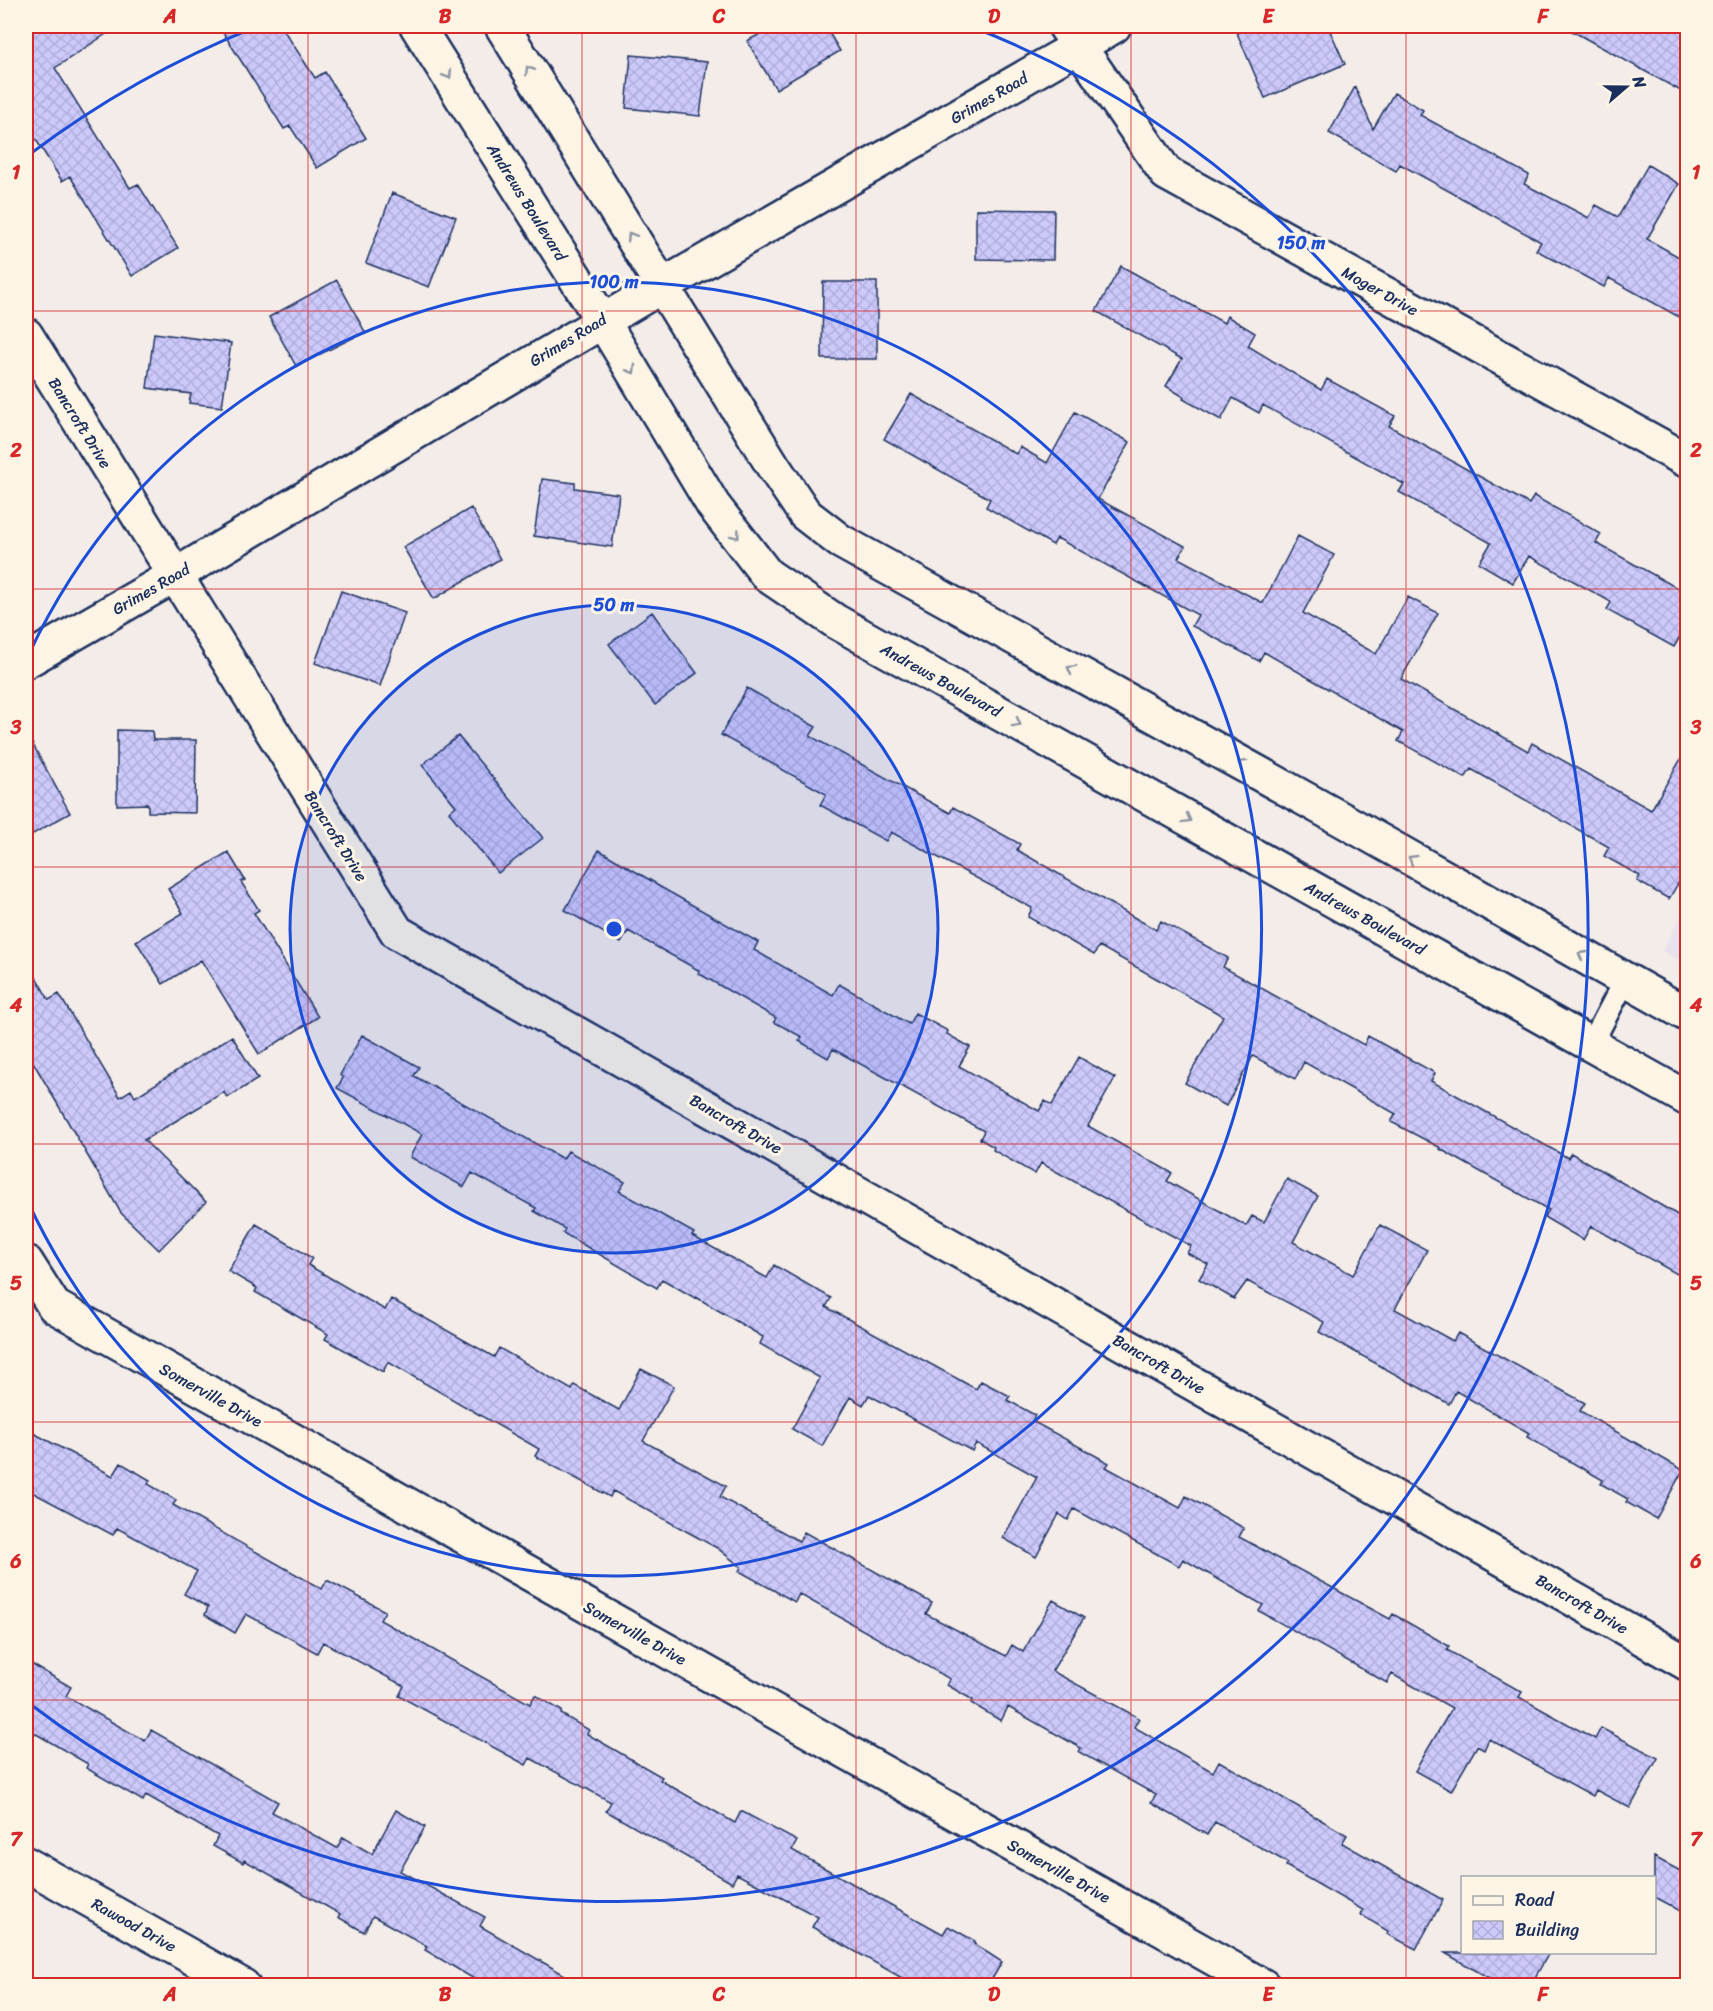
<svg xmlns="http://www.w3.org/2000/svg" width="1713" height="2011" font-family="Sriracha,sans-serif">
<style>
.built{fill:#e8e2ee}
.building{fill:url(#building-cross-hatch);stroke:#1b2f5e;stroke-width:1.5}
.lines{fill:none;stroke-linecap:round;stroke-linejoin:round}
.service-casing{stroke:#1b2f5e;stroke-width:26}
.minor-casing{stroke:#1b2f5e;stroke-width:38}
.tertiary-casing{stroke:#1b2f5e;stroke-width:38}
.service{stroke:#fcf5e5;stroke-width:21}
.minor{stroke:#fcf5e5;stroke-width:33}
.tertiary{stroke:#fcf5e5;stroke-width:33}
.oneway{stroke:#8c92a2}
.grid{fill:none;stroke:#d62828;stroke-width:1.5;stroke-opacity:0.55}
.ring{fill:none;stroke:#1d4ed8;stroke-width:3}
.labels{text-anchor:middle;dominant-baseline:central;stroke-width:6;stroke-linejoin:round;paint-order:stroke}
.street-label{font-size:16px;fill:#1b2f5e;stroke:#fcf5e5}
.centre{fill:#1d4ed8;stroke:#fcf5e5;stroke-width:3}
.ring-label{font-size:18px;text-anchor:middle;font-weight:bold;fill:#1d4ed8;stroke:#fcf5e5;stroke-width:6;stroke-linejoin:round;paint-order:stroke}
.neatline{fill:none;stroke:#d62828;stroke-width:2}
.grid-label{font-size:20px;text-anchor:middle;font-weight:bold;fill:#d62828}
</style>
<defs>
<pattern id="building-cross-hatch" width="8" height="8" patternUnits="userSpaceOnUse" patternTransform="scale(1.5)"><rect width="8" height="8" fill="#cdc9fb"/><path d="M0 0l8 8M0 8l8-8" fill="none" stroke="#afadda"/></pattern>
</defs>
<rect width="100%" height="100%" fill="#f3ece9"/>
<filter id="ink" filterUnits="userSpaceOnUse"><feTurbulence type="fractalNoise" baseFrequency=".0167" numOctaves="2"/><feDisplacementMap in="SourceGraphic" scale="12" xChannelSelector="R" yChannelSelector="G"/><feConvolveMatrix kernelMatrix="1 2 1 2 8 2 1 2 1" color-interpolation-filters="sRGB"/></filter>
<g filter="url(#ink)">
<path class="built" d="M 1687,905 L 1687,965 L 1662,951 Z"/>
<path class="building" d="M 26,26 L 118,26 L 55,68 L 130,188 L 138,184 L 178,248 L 132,276 L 70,176 L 62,181 L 26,124 Z
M 219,26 L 281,26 L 315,78 L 325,72 L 366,138 L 317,168 L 290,126 L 284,129 Z
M 775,26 L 825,26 L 840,51 L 776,89 L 747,41 Z
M 1234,26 L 1328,26 L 1345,64 L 1265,98 Z
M 1563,26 L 1688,26 L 1688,95 Z
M 631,55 L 707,62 L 700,116 L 626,108 Z
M 1355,87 L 1373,129 L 1394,93 L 1423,110 L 1420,115 L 1529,175 L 1524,184 L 1589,218 L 1596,205 L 1618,217 L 1648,165 L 1679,184 L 1647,239 L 1688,262 L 1688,322 L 1609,278 L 1604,287 L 1536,250 L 1541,242 L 1400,164 L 1396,171 L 1329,133 Z
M 392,193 L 456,217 L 429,287 L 366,263 Z
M 976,209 L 1054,210 L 1053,260 L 976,259 Z
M 1121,266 L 1224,323 L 1227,316 L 1255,333 L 1248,346 L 1321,390 L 1327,379 L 1395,416 L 1389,426 L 1529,504 L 1534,496 L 1601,534 L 1596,543 L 1688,594 L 1688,623 L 1674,647 L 1607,610 L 1611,602 L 1529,556 L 1513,583 L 1479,563 L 1491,543 L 1399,492 L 1404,484 L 1263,405 L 1259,413 L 1233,398 L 1221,420 L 1183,399 L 1184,397 L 1166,386 L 1182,359 L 1096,311 Z
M 337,280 L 365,332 L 296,366 L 269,317 Z
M 823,282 L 877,282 L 877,359 L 822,359 Z
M 154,333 L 231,343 L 222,407 L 189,403 L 191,394 L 147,388 Z
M 911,394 L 1016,454 L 1020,447 L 1047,463 L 1075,412 L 1130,442 L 1098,499 L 1185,546 L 1178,558 L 1263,603 L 1298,536 L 1334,555 L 1303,613 L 1376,654 L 1408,597 L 1438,613 L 1401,679 L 1528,751 L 1532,743 L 1651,810 L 1688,747 L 1688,866 L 1669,899 L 1637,881 L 1640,876 L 1604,856 L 1609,847 L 1471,769 L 1465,778 L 1398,741 L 1403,732 L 1264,652 L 1259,661 L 1192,626 L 1198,615 L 1057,538 L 1053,545 L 986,507 L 990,499 L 884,439 Z
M 542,479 L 575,483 L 575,488 L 619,494 L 612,547 L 534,536 Z
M 471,508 L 500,559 L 434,599 L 403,547 Z
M 341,591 L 405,613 L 380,686 L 315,663 Z
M 652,612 L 697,673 L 655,705 L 609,644 Z
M 747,688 L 816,727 L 810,736 L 950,813 L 953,807 L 1020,844 L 1017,850 L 1156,930 L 1161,921 L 1228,958 L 1223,967 L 1364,1045 L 1368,1036 L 1435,1073 L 1431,1081 L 1568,1158 L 1571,1153 L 1688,1221 L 1688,1280 L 1591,1226 L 1583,1240 L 1544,1217 L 1549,1210 L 1440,1149 L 1441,1148 L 1391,1122 L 1396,1114 L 1304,1062 L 1295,1079 L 1253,1056 L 1226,1106 L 1185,1083 L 1223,1016 L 1099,946 L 1094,955 L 1028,917 L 1032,908 L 891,832 L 886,841 L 820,805 L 826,794 L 721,735 Z
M 117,730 L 152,731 L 153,740 L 196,740 L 195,813 L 148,812 L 148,804 L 117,805 Z
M 26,732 L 70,813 L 26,838 Z
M 458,736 L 543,838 L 498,873 L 449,812 L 456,806 L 422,765 Z
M 599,850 L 655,883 L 655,884 L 758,942 L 754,950 L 833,995 L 839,984 L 909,1024 L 915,1013 L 948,1031 L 947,1034 L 970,1047 L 959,1066 L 1039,1111 L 1045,1101 L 1052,1105 L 1079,1057 L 1115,1078 L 1088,1126 L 1172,1173 L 1167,1181 L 1246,1226 L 1252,1216 L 1264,1222 L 1287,1179 L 1318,1196 L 1293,1242 L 1353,1275 L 1380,1225 L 1427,1250 L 1395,1309 L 1453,1341 L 1458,1333 L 1585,1403 L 1580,1411 L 1683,1470 L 1656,1519 L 1626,1502 L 1628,1499 L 1601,1484 L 1603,1480 L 1527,1437 L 1529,1433 L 1456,1391 L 1449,1404 L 1319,1332 L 1324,1322 L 1247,1281 L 1234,1299 L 1199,1279 L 1208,1264 L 1187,1253 L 1191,1246 L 1041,1163 L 1035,1174 L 993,1150 L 994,1147 L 980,1139 L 984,1131 L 833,1049 L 828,1058 L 799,1041 L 802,1037 L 774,1022 L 776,1018 L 698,973 L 700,971 L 628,931 L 621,943 L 565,910 Z
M 228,852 L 245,880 L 241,882 L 259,910 L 254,913 L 318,1017 L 259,1054 L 201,960 L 163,984 L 136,941 L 183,913 L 168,889 Z
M 26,959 L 49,1000 L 59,994 L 120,1097 L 131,1090 L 135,1097 L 232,1036 L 258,1079 L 227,1098 L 224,1092 L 144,1140 L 206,1202 L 159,1250 L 121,1213 L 26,1050 Z
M 362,1035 L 419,1067 L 414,1076 L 563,1159 L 568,1151 L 625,1182 L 619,1191 L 694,1233 L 692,1236 L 767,1278 L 774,1265 L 831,1298 L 826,1307 L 976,1389 L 981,1381 L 1010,1396 L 1007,1400 L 1035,1415 L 1032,1421 L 1109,1463 L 1106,1467 L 1180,1508 L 1186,1496 L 1244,1528 L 1239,1537 L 1390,1619 L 1393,1614 L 1449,1646 L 1447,1650 L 1522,1692 L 1519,1697 L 1595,1739 L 1601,1728 L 1658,1758 L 1630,1808 L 1596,1790 L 1593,1796 L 1489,1739 L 1484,1750 L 1477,1746 L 1451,1791 L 1415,1771 L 1452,1708 L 1392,1674 L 1387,1683 L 1259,1611 L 1263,1605 L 1183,1559 L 1179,1566 L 1074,1509 L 1068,1520 L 1059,1514 L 1036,1557 L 1003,1538 L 1037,1477 L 976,1443 L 972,1451 L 869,1395 L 863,1405 L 850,1397 L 822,1446 L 792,1429 L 820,1378 L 760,1344 L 763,1337 L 696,1297 L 695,1298 L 662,1279 L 657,1288 L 563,1233 L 565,1229 L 534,1211 L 536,1208 L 472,1173 L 464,1187 L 410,1157 L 422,1134 L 337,1088 L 343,1078 L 340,1075 Z
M 256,1224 L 312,1258 L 308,1265 L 385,1310 L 391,1299 L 494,1357 L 499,1348 L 572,1390 L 574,1385 L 619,1410 L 641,1369 L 674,1386 L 643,1441 L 726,1486 L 720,1497 L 799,1541 L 804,1532 L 932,1603 L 926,1614 L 1006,1656 L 1012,1645 L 1023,1652 L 1053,1600 L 1084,1618 L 1052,1671 L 1139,1718 L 1134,1727 L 1213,1772 L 1219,1761 L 1347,1835 L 1342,1843 L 1443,1900 L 1416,1949 L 1387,1934 L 1388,1931 L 1361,1915 L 1363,1910 L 1286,1866 L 1288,1863 L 1215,1822 L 1207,1835 L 1151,1803 L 1156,1795 L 1079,1752 L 1081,1748 L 1008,1707 L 1001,1721 L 971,1703 L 973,1700 L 947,1685 L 950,1679 L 799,1594 L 795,1602 L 739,1571 L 741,1567 L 717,1548 L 613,1491 L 610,1497 L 535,1456 L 539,1449 L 388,1362 L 383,1372 L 325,1339 L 328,1334 L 255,1292 L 257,1288 L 228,1271 Z
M 26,1429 L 113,1476 L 121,1463 L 150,1480 L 148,1484 L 176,1500 L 173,1505 L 322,1589 L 327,1580 L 385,1611 L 380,1620 L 530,1704 L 535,1695 L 562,1711 L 561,1714 L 589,1730 L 587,1734 L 662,1777 L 660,1780 L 735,1823 L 741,1811 L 797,1841 L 792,1850 L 943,1934 L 948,1926 L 975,1941 L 974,1944 L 1002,1962 L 988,1986 L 916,1986 L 812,1927 L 818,1917 L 737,1874 L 732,1883 L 606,1811 L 611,1802 L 530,1758 L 526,1765 L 399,1696 L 404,1686 L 323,1642 L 317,1653 L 246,1614 L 235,1633 L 205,1615 L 208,1607 L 184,1594 L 197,1571 L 117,1528 L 113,1535 L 26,1489 Z
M 26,1661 L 71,1687 L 66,1696 L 145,1741 L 151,1730 L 278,1802 L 272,1812 L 337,1848 L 343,1837 L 372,1854 L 396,1810 L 425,1827 L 400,1871 L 485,1917 L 480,1926 L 584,1986 L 486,1986 L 425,1950 L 427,1946 L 373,1916 L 364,1932 L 338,1917 L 340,1914 L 244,1860 L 243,1863 L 213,1846 L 218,1836 L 146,1795 L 143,1801 L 86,1768 L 88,1764 L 26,1728 Z
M 1654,1857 L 1688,1875 L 1688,1915 L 1654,1897 Z
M 1445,1953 L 1549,1953 L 1530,1986 L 1503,1986 Z"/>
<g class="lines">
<g class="service-casing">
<path id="service" d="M 1591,1045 L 1625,980"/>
</g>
<g class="minor-casing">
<path id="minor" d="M 1065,26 L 1166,173 L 1688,461
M 662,286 L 1114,26
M 26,335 L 397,932 L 1688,1664
M 26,1262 L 54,1306 L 1263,1986
M 26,1864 L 243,1986"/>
</g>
<g class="tertiary-casing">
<path id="tertiary" d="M 417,26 L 602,320 L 713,505 L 767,575 L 835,621 L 1688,1099
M 502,26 L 773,466 L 805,514 L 840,541 L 1343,820 L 1688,1015
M 26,661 L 174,576 L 662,286"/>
</g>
<use href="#service" class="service"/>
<use href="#minor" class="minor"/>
<use href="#tertiary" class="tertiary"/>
</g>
<defs><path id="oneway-chevron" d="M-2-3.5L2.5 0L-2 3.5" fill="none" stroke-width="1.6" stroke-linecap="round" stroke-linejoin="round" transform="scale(1.5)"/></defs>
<g class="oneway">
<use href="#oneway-chevron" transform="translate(529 70) rotate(-122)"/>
<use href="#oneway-chevron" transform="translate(448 75) rotate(58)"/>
<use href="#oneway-chevron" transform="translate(631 236) rotate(-122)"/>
<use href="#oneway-chevron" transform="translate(632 370) rotate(59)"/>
<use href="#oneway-chevron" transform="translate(736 535) rotate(52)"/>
<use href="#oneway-chevron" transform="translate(1071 669) rotate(-151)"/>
<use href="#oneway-chevron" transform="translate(1017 723) rotate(29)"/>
<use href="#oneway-chevron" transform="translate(1242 764) rotate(-151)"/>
<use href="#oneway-chevron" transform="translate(1187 819) rotate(29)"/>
<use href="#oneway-chevron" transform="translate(1412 859) rotate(-150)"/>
<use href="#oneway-chevron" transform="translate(1582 955) rotate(-150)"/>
</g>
</g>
<path class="grid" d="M 308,26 L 308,1986M 582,26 L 582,1986M 856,26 L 856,1986M 1131,26 L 1131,1986M 1406,26 L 1406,1986M 26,311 L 1688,311M 26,589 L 1688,589M 26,867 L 1688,867M 26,1144 L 1688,1144M 26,1422 L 1688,1422M 26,1700 L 1688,1700"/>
<circle cx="614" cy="929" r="324" fill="#1d4ed8" fill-opacity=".12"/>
<g class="ring">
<circle cx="614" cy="929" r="324"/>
<path d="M28 656A647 647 0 1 1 28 1202"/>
<path d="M30 154A971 971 0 0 1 258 26M970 26A971 971 0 1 1 30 1704"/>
</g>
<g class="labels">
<g class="street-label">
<text transform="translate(989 98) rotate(-30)">Grimes Road</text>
<text transform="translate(527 202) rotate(58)">Andrews Boulevard</text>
<text transform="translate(1380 291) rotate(29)">Moger Drive</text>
<text transform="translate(568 340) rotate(-31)">Grimes Road</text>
<text transform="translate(80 423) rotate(58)">Bancroft Drive</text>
<text transform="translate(151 589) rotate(-30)">Grimes Road</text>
<text transform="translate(941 680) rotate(29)">Andrews Boulevard</text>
<text transform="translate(336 836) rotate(58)">Bancroft Drive</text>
<text transform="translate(1365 918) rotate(29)">Andrews Boulevard</text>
<text transform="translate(736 1124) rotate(30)">Bancroft Drive</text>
<text transform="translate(1159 1364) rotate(30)">Bancroft Drive</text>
<text transform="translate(211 1395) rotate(29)">Somerville Drive</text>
<text transform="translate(1582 1604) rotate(30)">Bancroft Drive</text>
<text transform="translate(635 1633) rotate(29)">Somerville Drive</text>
<text transform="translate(1059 1871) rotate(29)">Somerville Drive</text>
<text transform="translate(134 1925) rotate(29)">Rawood Drive</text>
</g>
</g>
<circle cx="614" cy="929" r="9" class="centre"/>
<g class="ring-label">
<text x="1301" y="249">150 m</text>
<text x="614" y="288">100 m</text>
<text x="614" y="611">50 m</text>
</g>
<rect width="1713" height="2011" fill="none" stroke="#fcf5e5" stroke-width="66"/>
<rect x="1461" y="1876" width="195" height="78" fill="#fcf5e5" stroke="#a2a6af" stroke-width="1.5"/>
<rect x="1473" y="1896" width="30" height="9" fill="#fcf5e5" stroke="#a2a6af" stroke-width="1.5"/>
<text x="1515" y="1906" font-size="18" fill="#1b2f5e">Road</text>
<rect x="1473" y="1921" width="30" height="18" fill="url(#building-cross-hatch)" stroke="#a2a6af" stroke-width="1.5"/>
<text x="1515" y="1936" font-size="18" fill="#1b2f5e">Building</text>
<g transform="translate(1626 87) rotate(70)" stroke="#fcf5e5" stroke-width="4.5" paint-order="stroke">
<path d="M0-4.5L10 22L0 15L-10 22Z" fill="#1b2f5e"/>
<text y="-9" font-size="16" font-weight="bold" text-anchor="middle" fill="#1b2f5e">N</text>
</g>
<rect x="33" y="33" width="1647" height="1945" class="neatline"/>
<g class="grid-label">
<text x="170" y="23">A</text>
<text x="445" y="23">B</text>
<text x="719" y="23">C</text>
<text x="994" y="23">D</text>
<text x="1268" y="23">E</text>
<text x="1543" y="23">F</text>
<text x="16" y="179">1</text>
<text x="1696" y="179">1</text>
<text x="16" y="457">2</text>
<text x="1696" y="457">2</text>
<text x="16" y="734">3</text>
<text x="1696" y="734">3</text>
<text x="16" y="1012">4</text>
<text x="1696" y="1012">4</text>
<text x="16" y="1290">5</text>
<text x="1696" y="1290">5</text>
<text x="16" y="1568">6</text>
<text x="1696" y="1568">6</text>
<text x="16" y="1846">7</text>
<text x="1696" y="1846">7</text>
<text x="170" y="2001">A</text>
<text x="445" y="2001">B</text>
<text x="719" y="2001">C</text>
<text x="994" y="2001">D</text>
<text x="1268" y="2001">E</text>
<text x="1543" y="2001">F</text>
</g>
</svg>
